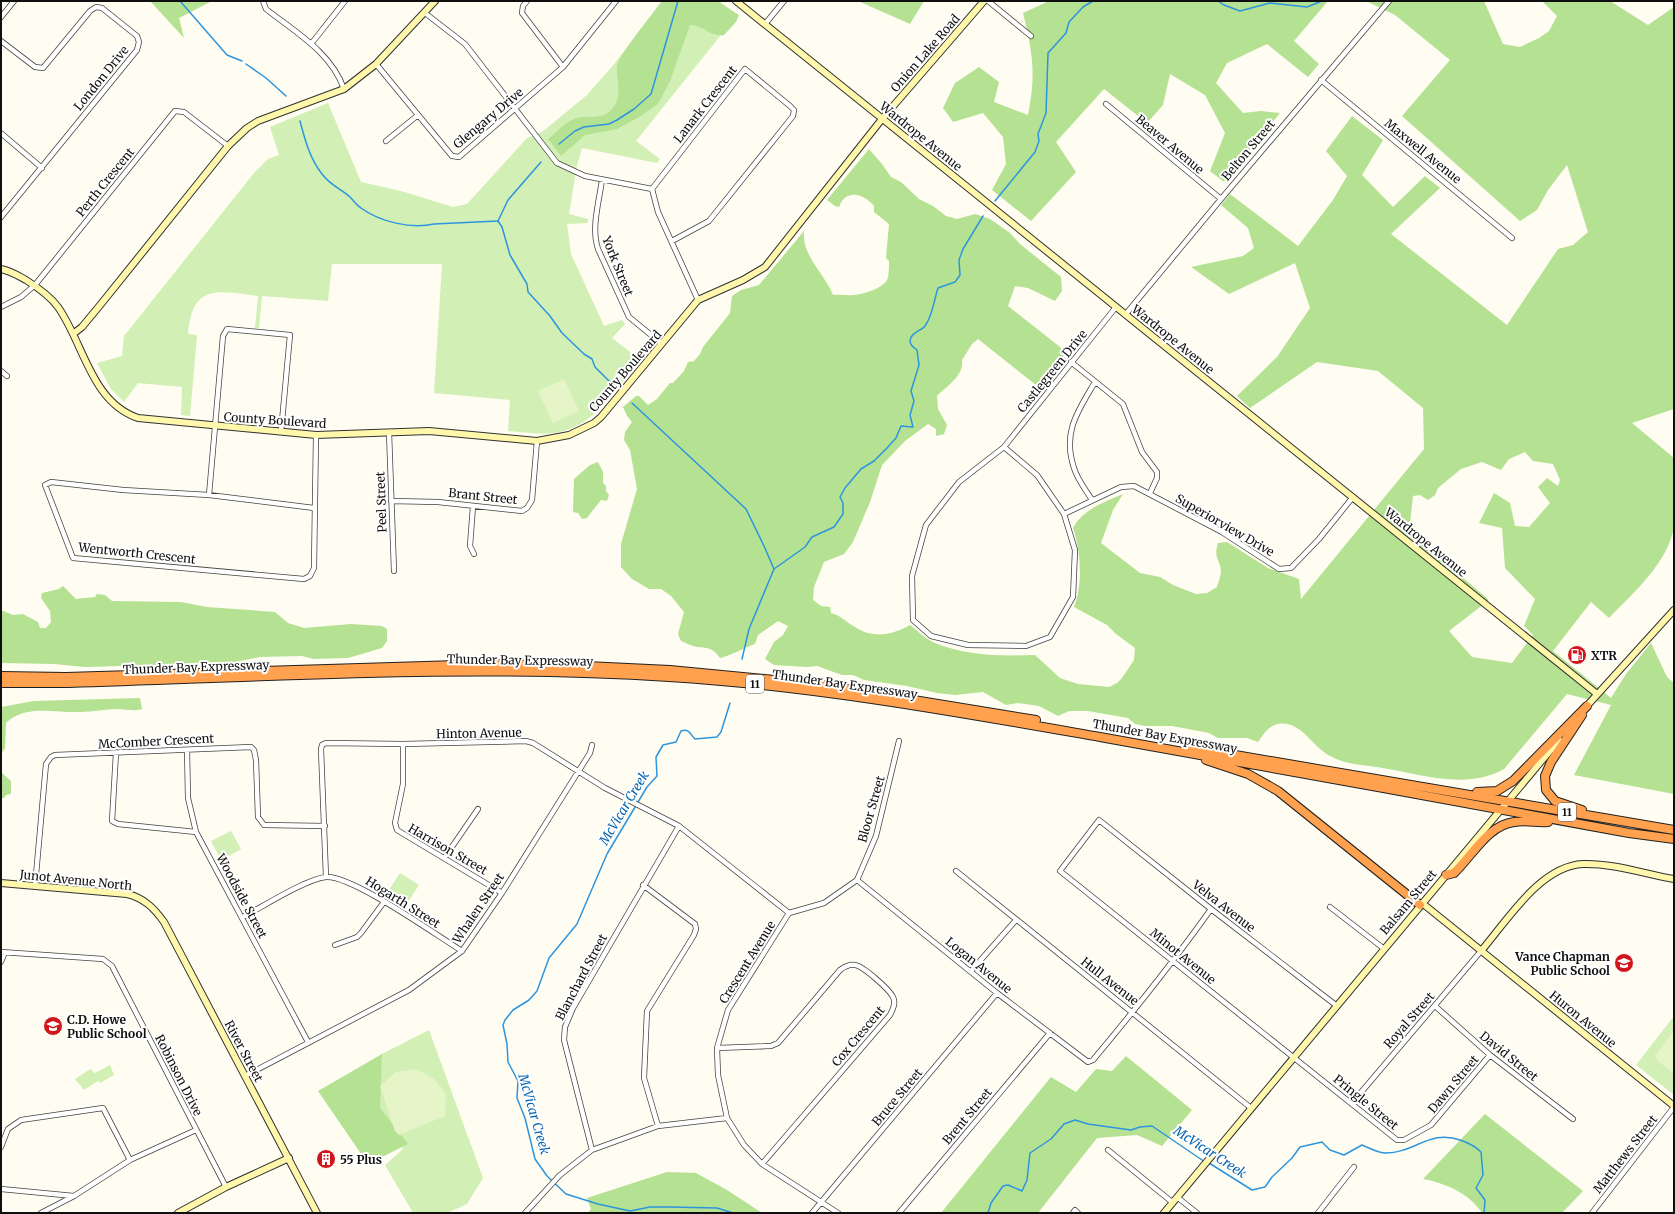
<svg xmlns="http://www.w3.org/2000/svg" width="1675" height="1214" font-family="Merriweather,serif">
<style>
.green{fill:#d2efb5}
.forest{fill:#b5e192;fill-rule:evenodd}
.pitch{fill:#e5f5c8}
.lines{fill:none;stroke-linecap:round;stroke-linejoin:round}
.stream{stroke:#2d95dd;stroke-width:1.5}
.street-casing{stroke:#424242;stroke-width:6}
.secondary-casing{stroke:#313131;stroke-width:8}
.highway-casing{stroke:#202020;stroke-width:10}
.street{stroke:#fff;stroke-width:4.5}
.secondary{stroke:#fff7ac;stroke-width:6}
.highway{stroke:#ffa14f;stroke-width:8}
.labels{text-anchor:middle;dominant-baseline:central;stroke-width:4;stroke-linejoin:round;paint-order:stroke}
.shield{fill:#fff;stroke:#575757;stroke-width:1}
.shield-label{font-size:11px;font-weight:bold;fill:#0f0f0f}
.street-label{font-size:12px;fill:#0f0f0f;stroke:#fff}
.poi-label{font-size:12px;font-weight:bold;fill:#0f0f0f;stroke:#fff;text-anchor:start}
.water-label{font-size:13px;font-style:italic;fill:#0965b0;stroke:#fff}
</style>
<rect width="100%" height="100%" fill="#fffcf1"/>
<path class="green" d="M 662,1 L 719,1 L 737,15 L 636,141 L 660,159 L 657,163 L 582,148 L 577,165 L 569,214 L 588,219 L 588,223 L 567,224 L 571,254 L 604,326 L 622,320 L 625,324 L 612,338 L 634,355 L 630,360 L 636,365 C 613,392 593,428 554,433 C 539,435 523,432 508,431 L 510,400 L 434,393 L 442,264 L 332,264 L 328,301 L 262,296 L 259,328 L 255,328 L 258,296 C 218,291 192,283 188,334 L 197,335 L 190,416 L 181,415 L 182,387 L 138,383 L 124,402 L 111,389 L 97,363 L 122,356 L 124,336 L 254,173 L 268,159 L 279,155 L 270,127 L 328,103 L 361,182 L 401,191 L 453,207 L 467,204 L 527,138 L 542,132 L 587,95 L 615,63 Z
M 231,831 L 241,849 L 221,860 L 211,841 Z
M 400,873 L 419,885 L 406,905 L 387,893 Z
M 1674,1016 L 1674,1095 L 1636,1065 Z
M 429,1030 L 483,1178 L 467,1204 L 447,1213 L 413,1213 L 385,1165 L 403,1149 L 377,1108 L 380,1055 Z
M 110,1065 L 114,1075 L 100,1083 L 98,1081 L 84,1090 L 75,1079 L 90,1069 L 95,1073 Z"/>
<path class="forest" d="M 150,1 L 212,1 L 179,18 L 184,38 Z
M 662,1 L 717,1 L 739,15 L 736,22 L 724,35 C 710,37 703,25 690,25 L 670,81 L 658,104 L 641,116 L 617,129 L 585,135 L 561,156 L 548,139 C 556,133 563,124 572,120 C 585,113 600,122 611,110 C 624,96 616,82 617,66 C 618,56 654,12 662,1 Z
M 858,1 L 924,1 L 910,24 Z
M 1049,1 L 1328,1 L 1294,41 L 1319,64 L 1308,77 L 1267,44 L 1227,63 L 1216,83 L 1243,113 L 1261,111 L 1280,113 L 1224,182 L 1210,171 L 1225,133 L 1205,95 L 1170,74 L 1163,105 L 1147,123 L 1104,89 L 1056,142 L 1076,172 L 1031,221 L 992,190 L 1006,164 L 1003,137 L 983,113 L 953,122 L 943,108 L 955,83 L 979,67 L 999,82 L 994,102 L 1028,115 C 1036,75 1033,53 1023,13 Z
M 1366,1 L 1484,1 L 1503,44 L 1520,47 L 1539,38 L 1549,31 L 1557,16 L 1542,1 L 1610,1 L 1648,25 L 1674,7 L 1674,409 L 1632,423 L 1674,458 C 1674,479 1675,505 1674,526 C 1669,562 1633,593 1609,618 L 1591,602 L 1553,651 L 1611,698 L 1626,674 L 1651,643 L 1667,677 L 1674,683 L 1674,794 L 1574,775 L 1611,705 L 1567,694 L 1504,769 C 1466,791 1417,773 1377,767 C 1361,765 1344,764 1330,756 C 1312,747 1301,720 1278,724 C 1268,726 1263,735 1258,742 L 1247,738 L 1218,738 L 1209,733 L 1172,726 L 1145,726 L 1135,724 L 1128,718 L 1088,711 L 1069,711 L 1058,716 L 1039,706 L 1018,703 L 1006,705 L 983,692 L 955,695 L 937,693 L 907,686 L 864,680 L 853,675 L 842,675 L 817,666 L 807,667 L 774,665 L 765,659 L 774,642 L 783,635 L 788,626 L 778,621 L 758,635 L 755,644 C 742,648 733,655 720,658 C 713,648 709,648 697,647 C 692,646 686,643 681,641 L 678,634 L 684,612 L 671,596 L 661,589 L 649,589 L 632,579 L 621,567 L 621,544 L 637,489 L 630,450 L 624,440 L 625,432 L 632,422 L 627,416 L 623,407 L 636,396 L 639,396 L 648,405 L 657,399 L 670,383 L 673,383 L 684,371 L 688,362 L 694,361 L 700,354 L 703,347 L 730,313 L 732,296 L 741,290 L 759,285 L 804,231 C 801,255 825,274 833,295 C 840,294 847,296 854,295 C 864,294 886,288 888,277 C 889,272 889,266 889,261 L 886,258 L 889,224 L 874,212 L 874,206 C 864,194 846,188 839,207 L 835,206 L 827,200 L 869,149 L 882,164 L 891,177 L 901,182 L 919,199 L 933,206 L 946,216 L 957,219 L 975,214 L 990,219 L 1010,233 L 1020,244 L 1061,277 L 1062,291 L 1055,301 L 1028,288 L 1015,286 L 1008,306 L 1060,347 L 1064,354 L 1061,364 L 1041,386 L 1036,385 L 978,339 L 972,344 L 962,360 C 964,376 947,386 937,396 L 938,409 L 947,425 L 944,434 L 936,436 L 936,429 L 928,424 L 905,441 L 882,465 L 870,502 L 853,542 L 844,554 L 824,562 L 814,587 L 813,600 L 821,606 L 830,607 L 831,613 C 842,616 846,622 855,627 C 873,639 893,635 910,625 C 918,631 925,639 935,643 C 967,656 1002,656 1035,655 L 1060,678 L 1078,684 L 1109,687 L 1117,683 L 1122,678 L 1134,660 L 1135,648 L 1116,634 L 1107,625 L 1074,607 C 1083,584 1081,551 1073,528 C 1083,509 1105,502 1123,494 L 1113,510 L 1101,543 L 1140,573 L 1160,577 L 1173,585 L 1196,594 L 1207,593 L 1217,587 C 1218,583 1221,576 1221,571 C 1220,559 1213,558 1218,543 L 1227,542 L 1268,568 L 1299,579 L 1301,599 L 1424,449 L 1423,408 L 1378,371 L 1317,362 L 1250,408 L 1237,396 L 1277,357 L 1310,308 L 1295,263 L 1229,294 L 1191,267 L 1243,256 L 1254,248 L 1248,228 L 1221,205 L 1230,194 L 1298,246 L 1333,200 L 1347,176 L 1326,151 L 1352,116 L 1383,140 L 1362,175 L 1393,207 L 1425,176 L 1440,188 L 1391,234 L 1507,325 L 1558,249 L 1573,245 L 1588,232 L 1567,165 L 1548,190 L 1537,210 L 1520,221 L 1402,116 L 1450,60 L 1395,15 ZM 1525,452 L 1533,461 L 1553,464 L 1560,480 L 1558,486 L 1547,478 L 1538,487 L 1550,503 L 1529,527 L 1515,526 L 1510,503 L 1494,493 L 1479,523 L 1502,528 L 1505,568 L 1535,599 L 1524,626 L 1533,635 L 1512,663 L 1472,657 L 1449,631 L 1489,600 L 1409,532 L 1413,496 L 1420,495 L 1428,500 L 1435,495 L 1438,488 L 1461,469 L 1482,462 L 1501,470 L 1509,459 Z
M 598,462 L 603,472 L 603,483 L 606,486 L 606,491 L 609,495 L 607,501 L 601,500 L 587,518 L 582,519 L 578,513 L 573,512 L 574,479 L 590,465 Z
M 63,586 L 76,599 L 95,597 L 97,594 L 105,595 L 112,601 L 181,602 L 207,607 L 275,612 L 288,623 L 304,628 L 351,624 L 382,626 L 387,629 L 387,641 L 382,648 L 348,658 L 314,659 L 302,656 L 260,657 L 230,663 L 85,667 L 54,664 L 1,663 L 1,610 L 13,615 L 23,614 L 38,622 L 40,628 L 46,628 L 51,622 L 50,611 L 41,598 L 42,593 L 59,589 Z
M 140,698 L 142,709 C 133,712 126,709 117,709 C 105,709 93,712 80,712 C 56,713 25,704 6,723 L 5,748 L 1,754 L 1,707 L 34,701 Z
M 1,755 L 2,773 L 11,781 L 11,794 L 6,795 L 4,798 L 1,798 Z
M 382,1054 L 380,1108 L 408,1144 L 368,1164 L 318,1091 Z
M 1126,1056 L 1192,1110 L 1162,1146 L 1137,1135 L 1097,1138 L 1038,1213 L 941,1213 L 1051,1077 L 1076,1092 L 1096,1069 L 1112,1071 Z
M 1485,1114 L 1583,1191 L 1562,1213 L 1482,1213 C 1469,1193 1445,1183 1423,1179 Z
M 667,1172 L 696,1173 L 727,1190 L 762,1213 L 588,1213 L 591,1209 L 587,1198 Z"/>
<path class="pitch" d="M 564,379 L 579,411 L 553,423 L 538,391 Z
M 1674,1030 L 1674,1074 L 1658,1061 L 1655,1056 Z
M 416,1069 L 434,1079 L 446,1094 L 445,1116 L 399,1135 L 395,1131 L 380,1086 L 396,1072 Z"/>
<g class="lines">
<path class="stream" d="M 180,1 L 227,55 L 242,61
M 1218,1 L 1224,5 L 1240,11 L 1270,3 L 1307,7 L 1322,1
M 246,64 L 266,78 L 286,96
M 300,121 C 305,140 310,159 322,174 C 330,185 341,189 350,197 C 354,201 356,205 361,208 C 380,222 411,229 434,224 L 498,221
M 559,144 L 575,131 L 584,127 L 609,124 L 617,120 L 634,109 L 651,94 L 678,1
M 995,201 L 1035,152 L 1039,141 L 1038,134 L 1046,113 L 1048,53 L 1066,33 L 1069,22 L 1083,7 L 1093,1
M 498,221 L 502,227 L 510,255 L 527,284 L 528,292 L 550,316 L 562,333 L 584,354 L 592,359 L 595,367 L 611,383
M 498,221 L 508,200 L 541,162
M 632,403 L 746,509 L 764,546 L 774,569
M 742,659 L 749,629 L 774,569 L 805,547 L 812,537 L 834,527 L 843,514 L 843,503 L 840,497 L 845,488 L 861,469 L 874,461 L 887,448 L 896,438 L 901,426 L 913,427 L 910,415 L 914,401 L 911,391 L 919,365 L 917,350 C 914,348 910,345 910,341 C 910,333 921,331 925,326 C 933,315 934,300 938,288 L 955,282 L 960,275 L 959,260 L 963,249 L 983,216
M 730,703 L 721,732 L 717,737 L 695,739 C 690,734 689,728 681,731 L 676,742 L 663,745 L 656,757 L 657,776 L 647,787 L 607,854 L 577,924 L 549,958 L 537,991 L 529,1000 L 513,1010 L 505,1020 L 503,1025 L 507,1044 L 508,1062 L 518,1081 L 517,1098 L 525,1118 L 535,1159 L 547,1176 L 566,1194 L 598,1204 L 630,1211 L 650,1207 L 670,1207 L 717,1208 L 733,1213
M 1209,1163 L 1252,1190 L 1265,1187 L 1272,1177 L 1292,1158 L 1300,1147 L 1322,1142 L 1330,1150 L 1344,1155 L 1362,1145 C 1370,1148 1377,1153 1386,1153 C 1414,1153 1431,1129 1460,1140 C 1469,1143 1475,1146 1481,1152 L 1483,1175 L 1476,1188 L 1485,1200 L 1484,1213
M 988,1213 L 991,1203 L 1003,1186 L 1008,1185 L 1022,1191 L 1027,1180 L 1030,1153 L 1051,1139 L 1064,1124 L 1075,1120 L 1088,1124 L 1131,1130 L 1140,1127 L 1152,1126 L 1205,1162"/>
<g class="street-casing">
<path id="street" d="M 263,1 L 266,9 C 295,32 331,52 344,89
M 527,1 L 523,6 L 522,13 L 563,67
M 988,1 L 1031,36
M 425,13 L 465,44 L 557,163 L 585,176 L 652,189
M 1,17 L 14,1
M 765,24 L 784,1
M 1,41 L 35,67 L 43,68 L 90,11 L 96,7 L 102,8 L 137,36 L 139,42 L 137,50 L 1,217
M 311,44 L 345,1
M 376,64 L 452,156 L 459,157 L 563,67 L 616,1
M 1321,80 L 1512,238
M 1106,104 L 1221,199
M 2,134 L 42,168
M 386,141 L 418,115
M 602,180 C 599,202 591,228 598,249 L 629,317 L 662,344
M 672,241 L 709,221 L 793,116 L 794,110 L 790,106 L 745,69 L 652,189 L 658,212 L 698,300
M 1,307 L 21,297 L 35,285 L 175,111 L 184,112 L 228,146
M 1125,315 L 1221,199 L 1389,1
M 1071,362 L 1123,404 L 1142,452 L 1157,472 L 1157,478 L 1150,493
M 1,371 L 7,376
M 389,432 L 394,571
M 1004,447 L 1037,475 L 1064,514 L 1075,550 L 1073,597 L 1050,637 L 1026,646 L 968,645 L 931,636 L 913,620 L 912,576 L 926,525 L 959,482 L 1004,447 L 1116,307
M 209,495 L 223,336 L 227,329 L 290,335 L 281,432
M 1092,500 C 1086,490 1077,479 1074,468 C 1062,432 1078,411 1095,382
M 391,501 L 438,502 L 522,511 L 527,508 L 532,500 L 537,441
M 473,506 L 470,546 L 474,554
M 314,508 L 209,495 L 123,490 L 51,482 L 45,485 L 73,558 L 304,579 L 310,576 L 314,568 L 316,435
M 1064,514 L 1121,487 L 1134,486 L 1222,532 L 1279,569 L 1291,568 L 1319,539 L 1353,497
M 403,744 L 403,784 L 395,823 L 397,830 L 502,893
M 187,750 L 188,798 L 196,832 L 308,1042
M 116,753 L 112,821 L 118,824 L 196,832
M 445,857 L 478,809
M 956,871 L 1251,1108
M 326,877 L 321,749 L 322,745 L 326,743 L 403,744 L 526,741 L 533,743 L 605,788 L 679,826 L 789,913
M 857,880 L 997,993 L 1088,1062 L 1093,1060 C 1134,1011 1174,961 1211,909
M 857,880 L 876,836 L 899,741
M 643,885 L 695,924 L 696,929 L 694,935 L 647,1011 L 644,1078 L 658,1126
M 35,886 L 46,764 L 51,757 L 55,755 L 251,747 L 254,750 L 256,760 L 258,817 L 264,825 L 325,826
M 1330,907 L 1383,948
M 243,917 C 262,907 306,879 326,877 C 352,875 436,935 462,951
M 335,945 L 357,937 L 361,933 L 384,902
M 1,952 L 103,959 L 112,966 L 226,1187
M 1,962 L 5,952
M 971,971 L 1016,920
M 1337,1006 L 1211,909 L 1099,820 L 1060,871 L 1397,1140 L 1404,1140 L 1431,1125 L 1490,1055
M 1435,1006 L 1490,1055 L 1573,1119
M 717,1048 L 771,1046 L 778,1043 L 840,970 C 844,967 849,964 855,965 C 863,966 889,989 893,997 C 896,1003 893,1009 890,1015 L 762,1164
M 245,1076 L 409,990 L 462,951 L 502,893 L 578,772 L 590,753 L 592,745
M 1352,1103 L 1481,951
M 1,1147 L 8,1129 L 21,1120 L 103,1108 L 130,1160
M 592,1150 L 564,1040 L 565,1027 L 573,1008 L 679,826
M 1108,1150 L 1172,1202
M 1,1189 L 74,1196
M 1177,1197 L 1197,1213
M 41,1213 L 74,1196 L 130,1160 L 196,1130
M 525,1213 L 560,1175 L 592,1150 L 658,1126 L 727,1118
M 812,1213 L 997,993
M 838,1213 L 762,1164 L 744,1145 L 727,1118 L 718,1075 L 717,1048 L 728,1010 L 789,913 L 824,903 L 857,880
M 899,1213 L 1050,1033
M 1073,1213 L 1075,1210 L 1078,1213
M 1318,1213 L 1354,1167
M 1592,1213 L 1674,1107"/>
</g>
<g class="secondary-casing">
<path id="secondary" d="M 736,1 L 1597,694
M 1,269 C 11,271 17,275 26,280 C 37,287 50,296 58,307 C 84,344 91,402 138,418 L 316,435 L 429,431 L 537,441 L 569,435 L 594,423 L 601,417 L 698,300 L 743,280 L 765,267 L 882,119 L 984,1
M 73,334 L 82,327 L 101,304 L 228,146 L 247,128 L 258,121 L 344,89 L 376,64 L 435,1
M 1585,708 L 1674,610
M 1,883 L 127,894 C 144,898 154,908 164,922 L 317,1213
M 1422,903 L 1674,1106
M 1481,951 C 1507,921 1540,866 1583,864 C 1613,863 1645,874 1674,879
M 178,1213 L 226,1187 L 289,1158
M 1164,1213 L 1559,740"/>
</g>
<g class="highway-casing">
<path id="highway" d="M 1,676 L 66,677 L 490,664 L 565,665 L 670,670 L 816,684 L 1036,720
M 1,683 L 69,683 C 269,677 469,664 669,677 C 814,686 957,712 1100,737 C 1276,768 1453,801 1629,833 L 1674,839
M 1189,747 L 1674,830
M 1206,760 L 1248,774 L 1278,791 L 1420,905
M 1477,792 L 1497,791 L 1513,781 L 1587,706
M 1582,810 L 1555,801 L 1546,790 L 1545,776 L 1551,762 L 1582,715
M 1446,875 L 1454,873 C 1472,856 1488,825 1514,822 C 1526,820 1537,823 1548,822"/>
</g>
<use href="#street" class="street"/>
<use href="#secondary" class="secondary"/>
<use href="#highway" class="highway"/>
</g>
<defs>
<g id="fuel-disc" transform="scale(1)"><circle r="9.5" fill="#d0161d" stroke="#fff"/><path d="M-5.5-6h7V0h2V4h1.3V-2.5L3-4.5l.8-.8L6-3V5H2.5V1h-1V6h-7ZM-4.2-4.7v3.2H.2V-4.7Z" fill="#fff"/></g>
<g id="school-disc" transform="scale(1)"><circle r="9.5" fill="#d0161d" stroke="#fff"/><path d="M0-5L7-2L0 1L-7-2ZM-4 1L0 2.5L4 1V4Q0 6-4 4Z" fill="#fff"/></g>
<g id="building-disc" transform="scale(1)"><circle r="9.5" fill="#d0161d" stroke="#fff"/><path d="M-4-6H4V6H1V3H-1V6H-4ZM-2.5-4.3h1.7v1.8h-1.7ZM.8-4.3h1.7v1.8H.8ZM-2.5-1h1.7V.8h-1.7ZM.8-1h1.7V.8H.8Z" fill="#fff"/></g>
</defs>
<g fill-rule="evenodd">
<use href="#fuel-disc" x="1577" y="655"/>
<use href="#school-disc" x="1624" y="963"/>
<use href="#school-disc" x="53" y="1026"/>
<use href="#building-disc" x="326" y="1159"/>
</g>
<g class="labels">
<g class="shield">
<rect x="746" y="675" width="18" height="18" rx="3"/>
<rect x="1558" y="803" width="18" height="18" rx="3"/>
</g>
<g class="shield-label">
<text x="755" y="684">11</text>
<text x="1567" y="812">11</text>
</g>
<g class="street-label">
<text transform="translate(925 53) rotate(-49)">Onion Lake Road</text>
<text transform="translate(101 78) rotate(-51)">London Drive</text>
<text transform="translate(705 104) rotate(-52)">Lanark Crescent</text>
<text transform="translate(488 118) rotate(-40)">Glengary Drive</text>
<text transform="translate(921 136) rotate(39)">Wardrope Avenue</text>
<text transform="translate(1170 144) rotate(40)">Beaver Avenue</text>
<text transform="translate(1248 150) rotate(-50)">Belton Street</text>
<text transform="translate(1423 151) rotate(39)">Maxwell Avenue</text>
<text transform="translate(105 182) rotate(-51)">Perth Crescent</text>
<text transform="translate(618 266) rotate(68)">York Street</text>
<text transform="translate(1173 339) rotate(39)">Wardrope Avenue</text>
<text transform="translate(625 371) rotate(-49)">County Boulevard</text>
<text transform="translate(1052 371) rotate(-51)">Castlegreen Drive</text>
<text transform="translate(275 420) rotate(4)">County Boulevard</text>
<text transform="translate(483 496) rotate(6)">Brant Street</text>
<text transform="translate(381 502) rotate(-92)">Peel Street</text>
<text transform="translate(1225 525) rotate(30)">Superiorview Drive</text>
<text transform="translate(1426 542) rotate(39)">Wardrope Avenue</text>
<text transform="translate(137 553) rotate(6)">Wentworth Crescent</text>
<text transform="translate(520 660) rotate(1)">Thunder Bay Expressway</text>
<text transform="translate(196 667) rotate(-2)">Thunder Bay Expressway</text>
<text transform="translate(845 684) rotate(8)">Thunder Bay Expressway</text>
<text transform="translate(479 733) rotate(-1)">Hinton Avenue</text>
<text transform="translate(1165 736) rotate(10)">Thunder Bay Expressway</text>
<text transform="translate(156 741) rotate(-3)">McComber Crescent</text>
<text transform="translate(871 809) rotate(-74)">Bloor Street</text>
<text transform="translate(448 849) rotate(30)">Harrison Street</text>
<text transform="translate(76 880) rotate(6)">Junot Avenue North</text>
<text transform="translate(242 896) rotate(62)">Woodside Street</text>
<text transform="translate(403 902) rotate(32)">Hogarth Street</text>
<text transform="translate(1408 902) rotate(-50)">Balsam Street</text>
<text transform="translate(1224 906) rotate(38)">Velva Avenue</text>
<text transform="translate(478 908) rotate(-56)">Whalen Street</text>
<text transform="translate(1183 956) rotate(39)">Minot Avenue</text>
<text transform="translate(747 962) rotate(-58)">Crescent Avenue</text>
<text transform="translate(979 965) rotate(39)">Logan Avenue</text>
<text transform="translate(581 977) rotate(-62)">Blanchard Street</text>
<text transform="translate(1110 981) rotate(38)">Hull Avenue</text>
<text transform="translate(1583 1019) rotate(39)">Huron Avenue</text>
<text transform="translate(1409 1020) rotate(-49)">Royal Street</text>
<text transform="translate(858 1036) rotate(-50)">Cox Crescent</text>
<text transform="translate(244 1051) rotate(62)">River Street</text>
<text transform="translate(1509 1056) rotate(39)">David Street</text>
<text transform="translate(179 1075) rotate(63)">Robinson Drive</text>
<text transform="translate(1453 1084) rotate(-50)">Dawn Street</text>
<text transform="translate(897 1097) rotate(-50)">Bruce Street</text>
<text transform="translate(1366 1102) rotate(39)">Pringle Street</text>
<text transform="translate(967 1116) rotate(-50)">Brent Street</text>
<text transform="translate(1625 1154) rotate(-52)">Matthews Street</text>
</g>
<g class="poi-label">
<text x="1591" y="655">XTR</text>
<text x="1610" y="956" text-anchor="end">Vance Chapman<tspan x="1610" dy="14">Public School</tspan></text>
<text x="67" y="1019">C.D. Howe<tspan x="67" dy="14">Public School</tspan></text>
<text x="340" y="1159">55 Plus</text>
</g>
<g class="water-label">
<text transform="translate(624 808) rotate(-59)">McVicar Creek</text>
<text transform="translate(534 1114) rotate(74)">McVicar Creek</text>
<text transform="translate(1210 1152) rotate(33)">McVicar Creek</text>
</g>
</g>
<rect width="1675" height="1214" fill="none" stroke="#0f0f0f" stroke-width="4"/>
</svg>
